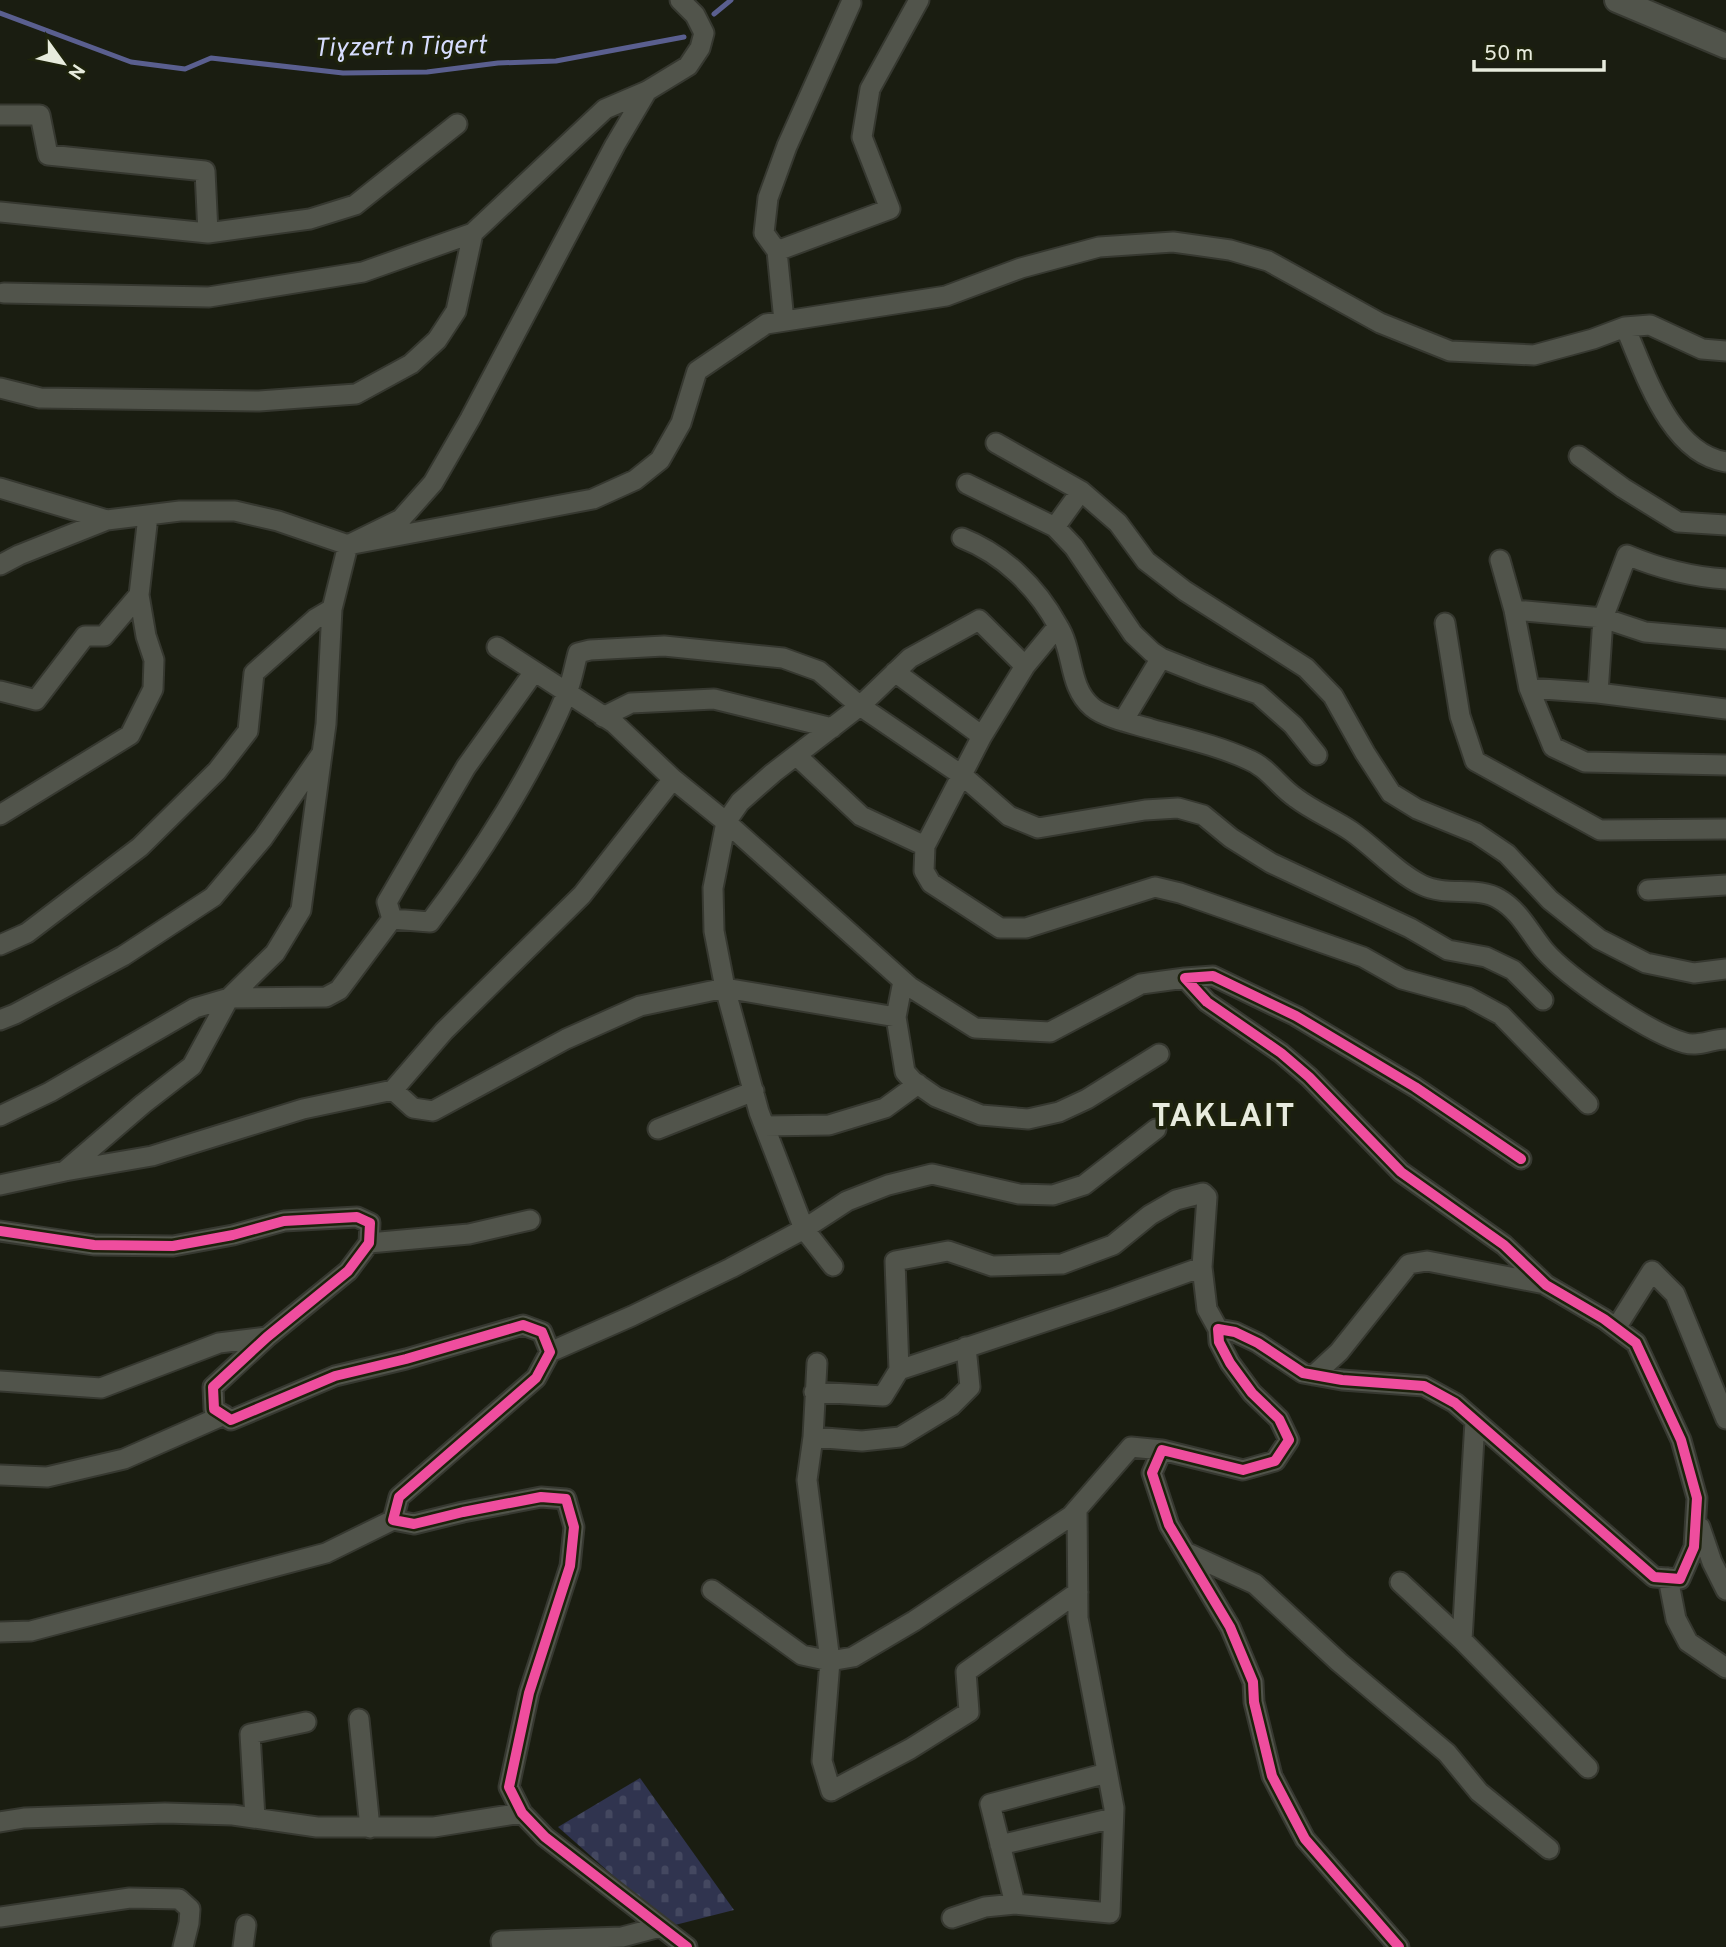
<svg xmlns="http://www.w3.org/2000/svg" width="1726" height="1947" font-family="Overpass,sans-serif">
<style>
.cemetery{fill:url(#cemetery-stones)}
.lines{fill:none;stroke-linecap:round;stroke-linejoin:round}
.stream{stroke:#5a5f8f;stroke-width:5}
.minor-casing{stroke:#363830;stroke-width:23}
.tertiary-casing{stroke:#363830;stroke-width:28}
.minor{stroke:#51544b;stroke-width:19}
.tertiary{stroke:#51544b;stroke-width:24}
.cycleway-casing{stroke:#1d220c;stroke-width:15}
.cycleway{stroke:#ef4d9e;stroke-width:10}
.labels{text-anchor:middle;dominant-baseline:central;stroke-width:7;stroke-linejoin:round;paint-order:stroke}
.water-label{font-size:26px;font-style:italic;fill:#d7ddfe;stroke:#1d220c}
.district-label{font-size:32px;font-weight:bold;letter-spacing:2px;fill:#e7ebdd;stroke:#1d220c}
</style>
<defs>
<pattern id="cemetery-stones" width="16" height="16" patternUnits="userSpaceOnUse" patternTransform="scale(1.75)"><rect width="16" height="16" fill="#30344f"/><path d="M2 7V4a2 2 0 0 1 4 0v3zM10 15v-3a2 2 0 0 1 4 0v3z" fill="#444860"/></pattern>
</defs>
<rect width="100%" height="100%" fill="#1a1d11"/>
<path class="cemetery" d="M 640,1778 L 734,1910 L 675,1925 L 635,1895 L 558,1827 Z"/>
<g class="lines">
<path class="stream" d="M 0,13 L 131,62 L 185,69 L 211,58 L 343,73 L 427,72 L 498,63 L 556,61 L 684,37
M 714,14 L 731,0"/>
<g class="minor-casing">
<path id="minor" d="M 0,115 L 40,115 L 48,155 L 205,171 L 208,233
M 0,212 L 208,233 L 310,219 L 355,205 L 457,124
M 777,251 L 764,233 L 768,198 L 787,146 L 851,3
M 4,293 L 209,297 L 363,272 L 473,233 L 605,109 L 647,91 L 688,66 L 700,48 L 704,33 L 695,15 L 680,0
M 784,321 L 777,251 L 890,209 L 862,137 L 870,89 L 919,0
M 1625,327 C 1645,372 1669,453 1726,462
M 0,388 L 40,398 L 259,401 L 356,394 L 411,364 L 437,340 L 456,311 L 473,233
M 996,443 L 1081,491 L 1118,523 L 1146,561 L 1185,591 L 1306,668 L 1333,696 L 1365,753 L 1391,793 L 1417,809 L 1476,833 L 1507,854 L 1550,900 L 1599,939 L 1646,963 L 1694,973 L 1726,969
M 1579,456 L 1623,488 L 1678,522 L 1726,525
M 967,484 L 1055,527 L 1074,547 L 1133,634 L 1152,652 L 1161,658 L 1204,675 L 1258,694 L 1293,725 L 1317,755
M 0,488 L 107,520 L 180,511 L 235,511 L 278,521 L 348,545 L 593,499 L 635,480 L 660,460 L 681,423 L 697,371 L 766,324 L 946,296 L 1021,268 L 1099,247 L 1173,242 L 1230,250 L 1268,261 L 1380,323 L 1450,351 L 1534,355 L 1593,339 L 1625,327 L 1650,325 L 1702,349 L 1726,351
M 1055,527 L 1081,491
M 962,538 C 1003,554 1037,587 1058,626
M 1500,560 L 1514,610 L 1529,688 L 1553,747 L 1585,762 L 1726,765
M 0,565 L 19,555 L 107,520
M 1726,579 C 1692,577 1658,568 1627,555 L 1603,618 L 1598,693 L 1726,709
M 139,595 L 148,516
M 1514,610 L 1603,618 L 1645,632 L 1726,639
M 1445,623 L 1460,716 L 1475,761 L 1600,830 L 1726,829
M 497,647 L 614,723 L 673,779 L 726,822 L 910,987 L 975,1028 L 1050,1032 L 1141,984 L 1185,978
M 1025,666 L 1058,626 C 1074,651 1068,687 1092,707 C 1105,718 1134,724 1151,729 C 1183,738 1216,745 1247,759 C 1268,767 1278,786 1296,798 C 1313,811 1333,819 1351,831 C 1374,847 1397,873 1422,885 C 1446,897 1478,886 1499,899 C 1520,911 1529,932 1544,950 C 1568,978 1649,1033 1685,1043 C 1699,1047 1712,1039 1726,1039
M 895,672 L 982,736
M 1529,688 L 1598,693
M 0,691 L 36,700 L 85,636 L 104,636 L 139,595 L 146,636 L 154,660 L 153,689 L 130,735 L 0,815
M 603,717 L 631,703 L 714,699 L 832,728
M 1123,721 L 1161,658
M 797,756 L 861,816 L 925,846
M 673,779 L 582,895 L 444,1031 L 393,1090 L 413,1108 L 433,1111 L 566,1039 L 640,1006 L 725,988 L 896,1017
M 1648,890 L 1726,885
M 392,919 L 387,902 L 466,767 L 534,672
M 0,945 L 27,933 L 140,847 L 217,771 L 248,731 L 254,673 L 315,619 L 332,609
M 903,981 L 896,1017 L 905,1072 L 913,1081 L 936,1097 L 981,1115 L 1028,1119 L 1059,1112 L 1087,1099 L 1159,1054
M 0,1020 L 15,1014 L 123,956 L 213,897 L 263,838 L 320,756
M 0,1116 L 50,1092 L 195,1008 L 229,998 L 326,997 L 339,990 L 392,919 L 430,922 C 480,856 534,772 566,695 C 572,682 574,667 578,653 L 590,650 L 664,646 L 783,658 L 819,671 L 860,706 L 963,776 L 1009,816 L 1038,828 L 1145,810 L 1178,808 L 1203,815 L 1231,838 L 1271,863 L 1410,928 L 1448,950 L 1486,957 L 1513,970 L 1543,1000
M 765,1126 L 829,1125 L 885,1108 L 918,1084
M 658,1129 L 754,1091
M 65,1171 L 152,1156 L 303,1109 L 393,1090
M 0,1185 L 65,1171 L 143,1104 L 192,1066 L 229,998 L 275,953 L 301,910 L 326,724 L 332,609 L 348,545 L 401,519 L 433,483 L 470,419 L 615,145 L 647,91
M 0,1231 L 94,1245 L 173,1246 L 233,1235 L 284,1221 L 357,1217 L 370,1223 L 369,1243 L 348,1271 L 267,1337 L 213,1387 L 214,1409 L 231,1420 L 335,1376 L 406,1359 L 523,1325 L 542,1332 L 550,1352 L 536,1378 L 399,1497 L 393,1520 L 414,1524 L 463,1512 L 541,1497 L 566,1499 L 574,1527 L 570,1566 L 529,1693 L 509,1787 L 522,1813 L 545,1837 L 687,1947
M 369,1243 L 469,1234 L 530,1220
M 833,1266 L 804,1229 L 759,1112 L 725,988 L 714,931 L 713,888 L 726,822 L 740,802 L 773,773 L 860,706 L 910,658 L 979,620 L 1025,666 L 982,736 L 925,846 L 924,871 L 931,883 L 1000,928 L 1026,928 L 1155,887 L 1180,893 L 1363,957 L 1402,979 L 1468,997 L 1501,1015 L 1588,1104
M 1202,1267 L 1110,1300 L 899,1370 L 895,1261 L 948,1251 L 992,1266 L 1062,1264 L 1113,1245 L 1150,1215 L 1176,1200 L 1203,1193 L 1207,1197 L 1202,1267 L 1207,1309 L 1218,1329
M 1616,1328 L 1652,1271 L 1675,1294 L 1726,1419
M 550,1352 L 632,1316 L 731,1268 L 804,1229 L 847,1201 L 888,1185 L 932,1174 L 1019,1194 L 1053,1195 L 1084,1185 L 1156,1129
M 817,1363 L 813,1437 L 807,1480 L 830,1661 L 822,1761 L 831,1791 L 910,1749 L 969,1712 L 966,1672 L 1078,1592
M 1314,1375 L 1339,1352 L 1409,1264 L 1427,1261 L 1545,1284
M 0,1381 L 101,1388 L 219,1343 L 267,1337
M 814,1392 L 883,1396 L 899,1370
M 1475,1421 L 1462,1640 L 1588,1768
M 813,1437 L 862,1441 L 900,1437 L 951,1406 L 970,1387 L 966,1347
M 0,1475 L 47,1477 L 124,1459 L 224,1415
M 1077,1509 L 1078,1618 L 1114,1808 L 1110,1913 L 1015,1904 L 990,1804 L 1107,1773
M 1700,1527 L 1712,1562 L 1726,1590
M 1185,1552 L 1255,1584 L 1339,1662 L 1447,1753 L 1479,1792 L 1549,1849
M 1668,1578 L 1676,1619 L 1688,1642 L 1726,1668
M 1400,1582 L 1462,1640
M 712,1590 L 802,1655 L 830,1661 L 853,1657 L 914,1621 L 1071,1516 L 1131,1447 L 1162,1450
M 0,1632 L 31,1631 L 326,1553 L 393,1520
M 359,1719 L 370,1828
M 255,1818 L 250,1734 L 306,1722
M 0,1822 L 24,1818 L 165,1813 L 233,1815 L 317,1827 L 434,1827 L 522,1813
M 1000,1845 L 1113,1818
M 0,1917 L 130,1898 L 179,1899 L 190,1909 L 189,1923 L 183,1947
M 952,1918 L 985,1907 L 1015,1904
M 243,1947 L 246,1925
M 502,1947 L 501,1941 L 622,1937 L 660,1927
M 1399,1947 L 1305,1839 L 1272,1776 L 1254,1702 L 1253,1682 L 1230,1627 L 1169,1525 L 1152,1473 L 1162,1450 L 1243,1470 L 1275,1461 L 1289,1440 L 1279,1419 L 1252,1393 L 1230,1363 L 1219,1342 L 1218,1329 L 1235,1332 L 1258,1343 L 1303,1373 L 1342,1380 L 1424,1386 L 1455,1403 L 1654,1577 L 1680,1579 L 1694,1547 L 1697,1498 L 1681,1440 L 1636,1343 L 1604,1319 L 1546,1285 L 1504,1245 L 1401,1172 L 1309,1077 L 1281,1053 L 1207,1002 L 1185,978 L 1213,976 L 1296,1016 L 1415,1087 L 1521,1159"/>
</g>
<g class="tertiary-casing">
<path id="tertiary" d="M 1617,0 L 1726,46"/>
</g>
<use href="#minor" class="minor"/>
<use href="#tertiary" class="tertiary"/>
<g class="cycleway-casing">
<path id="cycleway" d="M 0,1231 L 94,1245 L 173,1246 L 233,1235 L 284,1221 L 357,1217 L 370,1223 L 369,1243 L 348,1271 L 267,1337 L 213,1387 L 214,1409 L 231,1420 L 335,1376 L 406,1359 L 523,1325 L 542,1332 L 550,1352 L 536,1378 L 399,1497 L 393,1520 L 414,1524 L 463,1512 L 541,1497 L 566,1499 L 574,1527 L 570,1566 L 529,1693 L 509,1787 L 522,1813 L 545,1837 L 687,1947
M 1399,1947 L 1305,1839 L 1272,1776 L 1254,1702 L 1253,1682 L 1230,1627 L 1169,1525 L 1152,1473 L 1162,1450 L 1243,1470 L 1275,1461 L 1289,1440 L 1279,1419 L 1252,1393 L 1230,1363 L 1219,1342 L 1218,1329 L 1235,1332 L 1258,1343 L 1303,1373 L 1342,1380 L 1424,1386 L 1455,1403 L 1654,1577 L 1680,1579 L 1694,1547 L 1697,1498 L 1681,1440 L 1636,1343 L 1604,1319 L 1546,1285 L 1504,1245 L 1401,1172 L 1309,1077 L 1281,1053 L 1207,1002 L 1185,978 L 1213,976 L 1296,1016 L 1415,1087 L 1521,1159"/>
</g>
<use href="#cycleway" class="cycleway"/>
</g>
<g class="labels">
<g class="water-label">
<text transform="translate(400 48) rotate(-1)">Tiɣzert n Tigert</text>
</g>
<g class="district-label">
<text x="1224" y="1118">TAKLAIT</text>
</g>
</g>
<g transform="translate(63 63) rotate(123)" stroke="#1d220c" stroke-width="5" paint-order="stroke">
<path d="M0-5L12 26L0 18L-12 26Z" fill="#e7ebdd"/>
<text y="-10" font-size="19" font-weight="bold" text-anchor="middle" fill="#e7ebdd">N</text>
</g>
<path d="M1474 60v10h130v-10" fill="none" stroke="#e7ebdd" stroke-width="3.5"/>
<text x="1484" y="60" font-size="21" fill="#e7ebdd" stroke="#1d220c" stroke-width="5" paint-order="stroke">50 m</text>
</svg>
